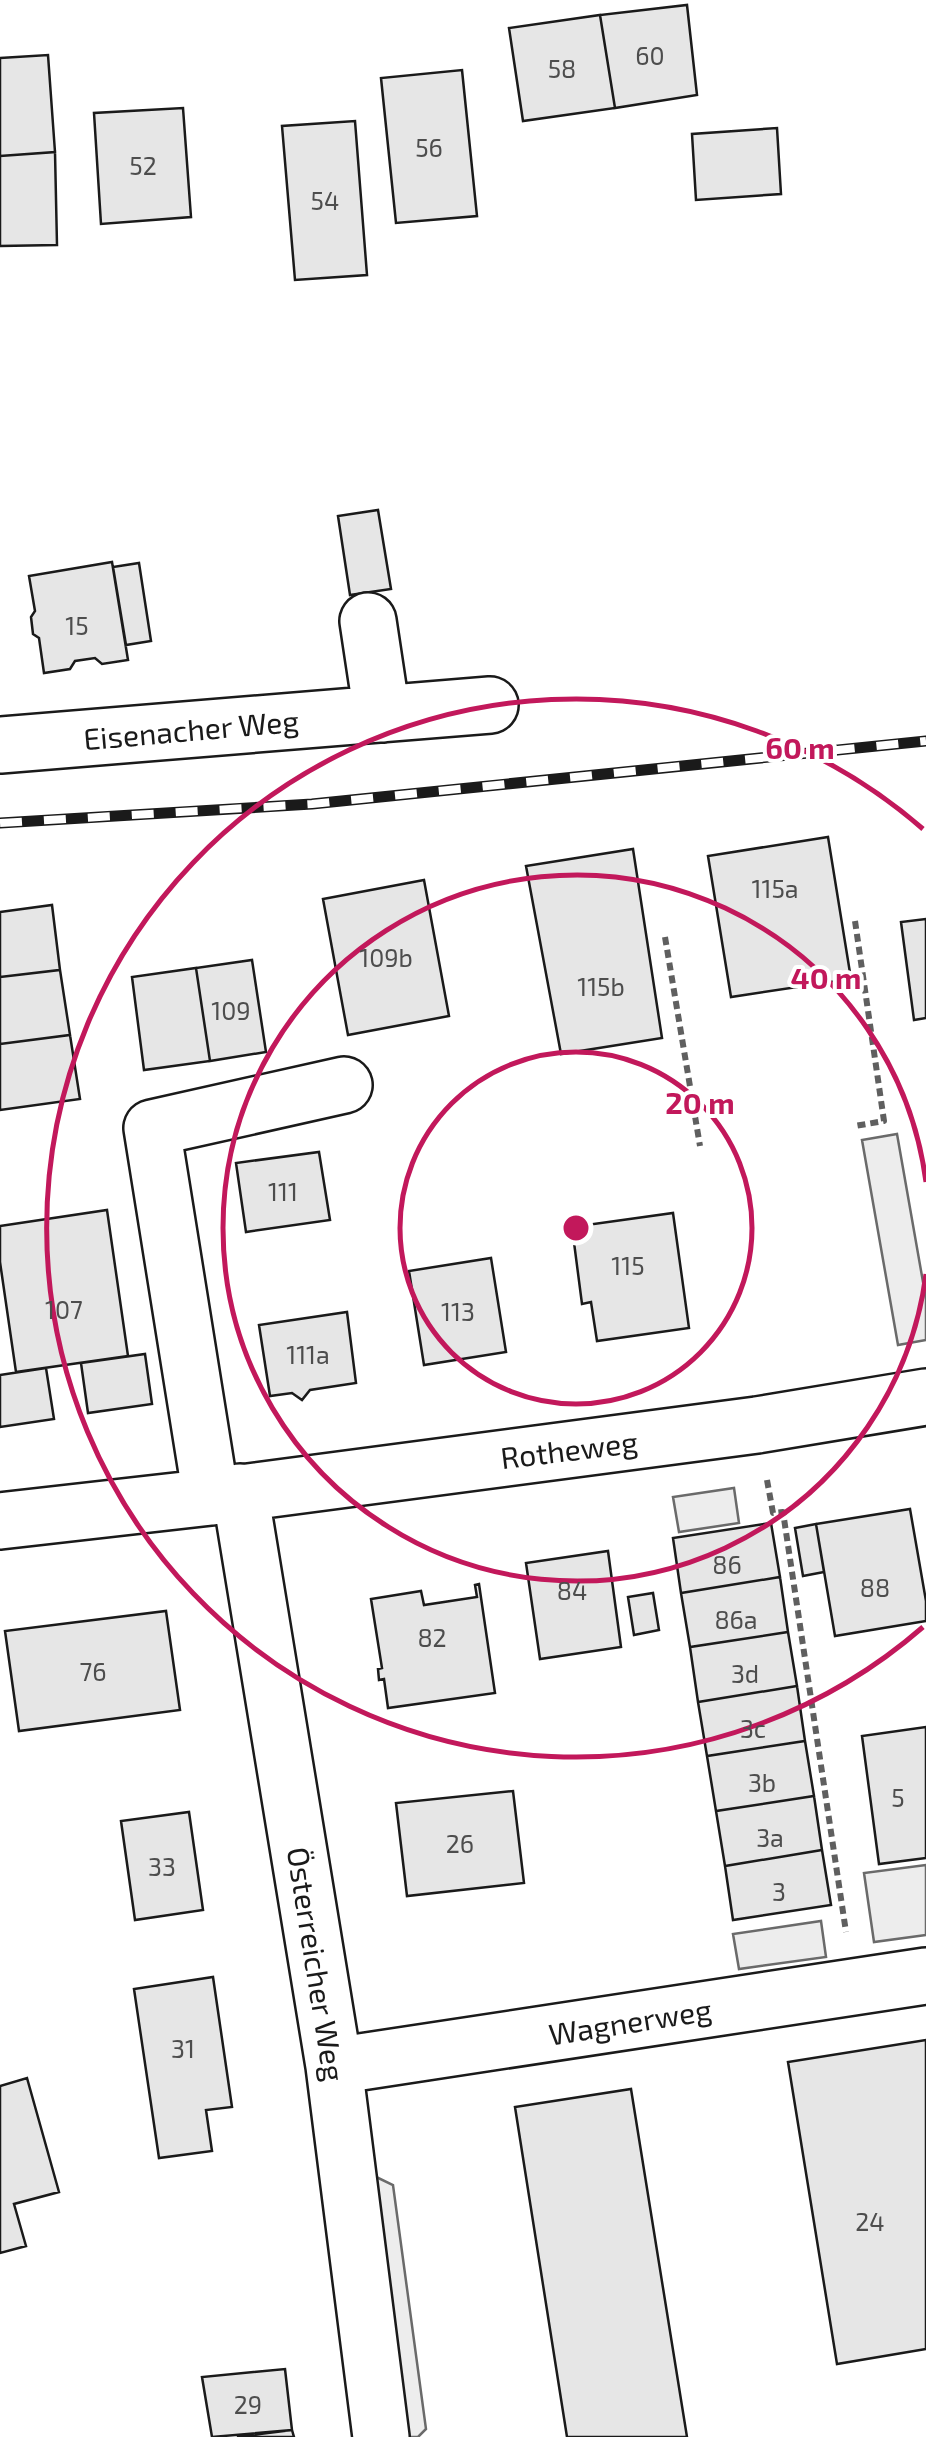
<svg xmlns="http://www.w3.org/2000/svg" width="926" height="2437" font-family="'Exo 2',sans-serif">
<style>
.parking{fill:#ededed;stroke:#6a6a6a;stroke-width:2.5}
.building{fill:#e6e6e6;stroke:#1a1a1a;stroke-width:2.5}
.lines{fill:none;stroke-linecap:round;stroke-linejoin:round}
.minor-casing{stroke:#1a1a1a;stroke-width:60}
.path{stroke:#5f5f5f;stroke-width:6;stroke-dasharray:8 5;stroke-linecap:butt}
.minor{stroke:#fff;stroke-width:55}
.rail-casing{stroke:#1a1a1a;stroke-width:11}
.rail{stroke:#fff;stroke-width:8;stroke-dasharray:22;stroke-linecap:butt}
.ring{fill:none;stroke:#c2185b;stroke-width:5}
.labels{text-anchor:middle;dominant-baseline:central;stroke-width:8;stroke-linejoin:round;paint-order:stroke}
.number-label{font-size:25px;fill:#4d4d4d}
.street-label{font-size:30px;fill:#1a1a1a;stroke:#fff}
.centre{fill:#c2185b;stroke:#fff;stroke-width:5}
.ring-label{font-size:30px;text-anchor:middle;font-weight:bold;fill:#c2185b;stroke:#fff;stroke-width:8;stroke-linejoin:round;paint-order:stroke}
</style>
<rect width="100%" height="100%" fill="#fff"/>
<path class="parking" d="M 897,1134 L 926,1299 L 926,1340 L 898,1345 L 862,1140 Z
M 734,1488 L 739,1523 L 679,1532 L 673,1497 Z
M 926,1865 L 926,1935 L 874,1942 L 864,1873 Z
M 821,1921 L 826,1957 L 739,1969 L 733,1934 Z
M 368,2173 L 393,2185 L 426,2429 L 418,2437 L 406,2437 Z"/>
<path class="building" d="M 687,5 L 697,95 L 615,108 L 600,15 Z
M 600,15 L 615,108 L 523,121 L 509,28 Z
M 48,55 L 55,152 L 0,156 L 0,58 Z
M 462,70 L 477,216 L 396,223 L 381,78 Z
M 183,108 L 191,217 L 101,224 L 94,113 Z
M 355,121 L 367,275 L 295,280 L 282,126 Z
M 777,128 L 781,194 L 696,200 L 692,134 Z
M 55,152 L 57,245 L 0,246 L 0,156 Z
M 378,510 L 391,589 L 350,595 L 338,516 Z
M 112,562 L 128,660 L 102,664 L 95,658 L 75,661 L 70,669 L 44,673 L 39,638 L 33,634 L 31,617 L 35,611 L 29,576 Z
M 139,563 L 151,641 L 126,645 L 113,567 Z
M 828,837 L 851,979 L 731,997 L 708,856 Z
M 633,849 L 662,1038 L 561,1054 L 526,866 Z
M 424,880 L 449,1016 L 348,1035 L 323,899 Z
M 52,905 L 60,970 L 0,977 L 0,912 Z
M 926,919 L 926,1018 L 914,1020 L 901,922 Z
M 252,960 L 266,1052 L 210,1061 L 196,968 Z
M 196,968 L 210,1061 L 144,1070 L 132,977 Z
M 60,970 L 70,1035 L 0,1044 L 0,977 Z
M 70,1035 L 80,1099 L 0,1110 L 0,1044 Z
M 319,1152 L 330,1220 L 246,1232 L 236,1163 Z
M 107,1210 L 128,1356 L 16,1372 L 0,1262 L 0,1226 Z
M 673,1213 L 689,1328 L 597,1341 L 591,1302 L 582,1304 L 572,1227 Z
M 491,1258 L 506,1352 L 424,1365 L 409,1271 Z
M 347,1312 L 356,1383 L 310,1390 L 302,1400 L 292,1393 L 270,1396 L 259,1325 Z
M 145,1354 L 152,1404 L 88,1413 L 81,1363 Z
M 46,1368 L 54,1419 L 0,1427 L 0,1375 Z
M 910,1509 L 926,1601 L 926,1621 L 835,1636 L 816,1524 Z
M 771,1523 L 780,1577 L 681,1593 L 673,1538 Z
M 816,1524 L 824,1572 L 803,1576 L 795,1528 Z
M 608,1551 L 621,1647 L 540,1659 L 526,1563 Z
M 780,1577 L 788,1632 L 690,1647 L 681,1593 Z
M 479,1584 L 495,1693 L 388,1708 L 384,1679 L 379,1680 L 378,1669 L 382,1668 L 371,1599 L 421,1591 L 424,1605 L 477,1597 L 475,1585 Z
M 653,1593 L 659,1630 L 634,1635 L 628,1597 Z
M 166,1611 L 180,1710 L 19,1731 L 5,1631 Z
M 788,1632 L 797,1686 L 698,1702 L 690,1647 Z
M 797,1686 L 805,1741 L 707,1756 L 698,1702 Z
M 926,1727 L 926,1858 L 879,1864 L 862,1736 Z
M 805,1741 L 814,1796 L 716,1811 L 707,1756 Z
M 513,1791 L 524,1883 L 407,1896 L 396,1803 Z
M 814,1796 L 822,1850 L 725,1866 L 716,1811 Z
M 189,1812 L 203,1910 L 135,1920 L 121,1821 Z
M 822,1850 L 831,1905 L 733,1920 L 725,1866 Z
M 213,1977 L 232,2107 L 206,2110 L 212,2151 L 159,2158 L 134,1989 Z
M 926,2040 L 926,2349 L 837,2364 L 788,2062 Z
M 27,2078 L 59,2192 L 14,2204 L 26,2246 L 0,2253 L 0,2086 Z
M 631,2089 L 687,2437 L 567,2437 L 515,2107 Z
M 285,2369 L 292,2430 L 212,2437 L 202,2377 Z
M 292,2430 L 294,2437 L 237,2437 Z"/>
<g class="lines">
<g class="minor-casing">
<path id="minor" d="M 368,621 L 382,714
M 0,745 L 490,705
M 240,1492 L 334,2066 L 381,2437
M 211,1497 L 152,1128 L 344,1085
M 0,1521 L 211,1497 L 757,1425 L 926,1397
M 334,2066 L 926,1976"/>
</g>
<path class="path" d="M 855,921 L 884,1121 L 855,1126
M 665,937 L 700,1146
M 767,1480 L 773,1513 L 783,1512 L 846,1932"/>
<use href="#minor" class="minor"/>
<g class="rail-casing">
<path id="rail" d="M 0,823 L 312,804 L 926,741"/>
</g>
<use href="#rail" class="rail"/>
</g>
<g class="ring">
<circle cx="576" cy="1228" r="176"/>
<path d="M926 1274A353 353 0 1 1 926 1182"/>
<path d="M923 1627A529 529 0 1 1 923 829"/>
</g>
<g class="labels">
<g class="number-label">
<text x="650" y="55">60</text>
<text x="562" y="68">58</text>
<text x="429" y="147">56</text>
<text x="143" y="165">52</text>
<text x="325" y="200">54</text>
<text x="77" y="625">15</text>
<text x="775" y="888">115a</text>
<text x="386" y="957">109b</text>
<text x="601" y="986">115b</text>
<text x="231" y="1010">109</text>
<text x="283" y="1191">111</text>
<text x="628" y="1265">115</text>
<text x="64" y="1309">107</text>
<text x="458" y="1311">113</text>
<text x="308" y="1354">111a</text>
<text x="727" y="1564">86</text>
<text x="875" y="1587">88</text>
<text x="572" y="1590">84</text>
<text x="736" y="1619">86a</text>
<text x="432" y="1637">82</text>
<text x="93" y="1671">76</text>
<text x="745" y="1673">3d</text>
<text x="753" y="1728">3c</text>
<text x="762" y="1782">3b</text>
<text x="898" y="1797">5</text>
<text x="770" y="1837">3a</text>
<text x="460" y="1843">26</text>
<text x="162" y="1866">33</text>
<text x="779" y="1891">3</text>
<text x="183" y="2048">31</text>
<text x="870" y="2221">24</text>
<text x="248" y="2404">29</text>
</g>
<g class="street-label">
<text transform="translate(191 729) rotate(-5)">Eisenacher Weg</text>
<text transform="translate(569 1449) rotate(-7)">Rotheweg</text>
<text transform="translate(317 1964) rotate(81)">Österreicher Weg</text>
<text transform="translate(630 2021) rotate(-9)">Wagnerweg</text>
</g>
</g>
<circle cx="576" cy="1228" r="15" class="centre"/>
<g class="ring-label">
<text x="800" y="759">60 m</text>
<text x="826" y="989">40 m</text>
<text x="700" y="1114">20 m</text>
</g>
</svg>
